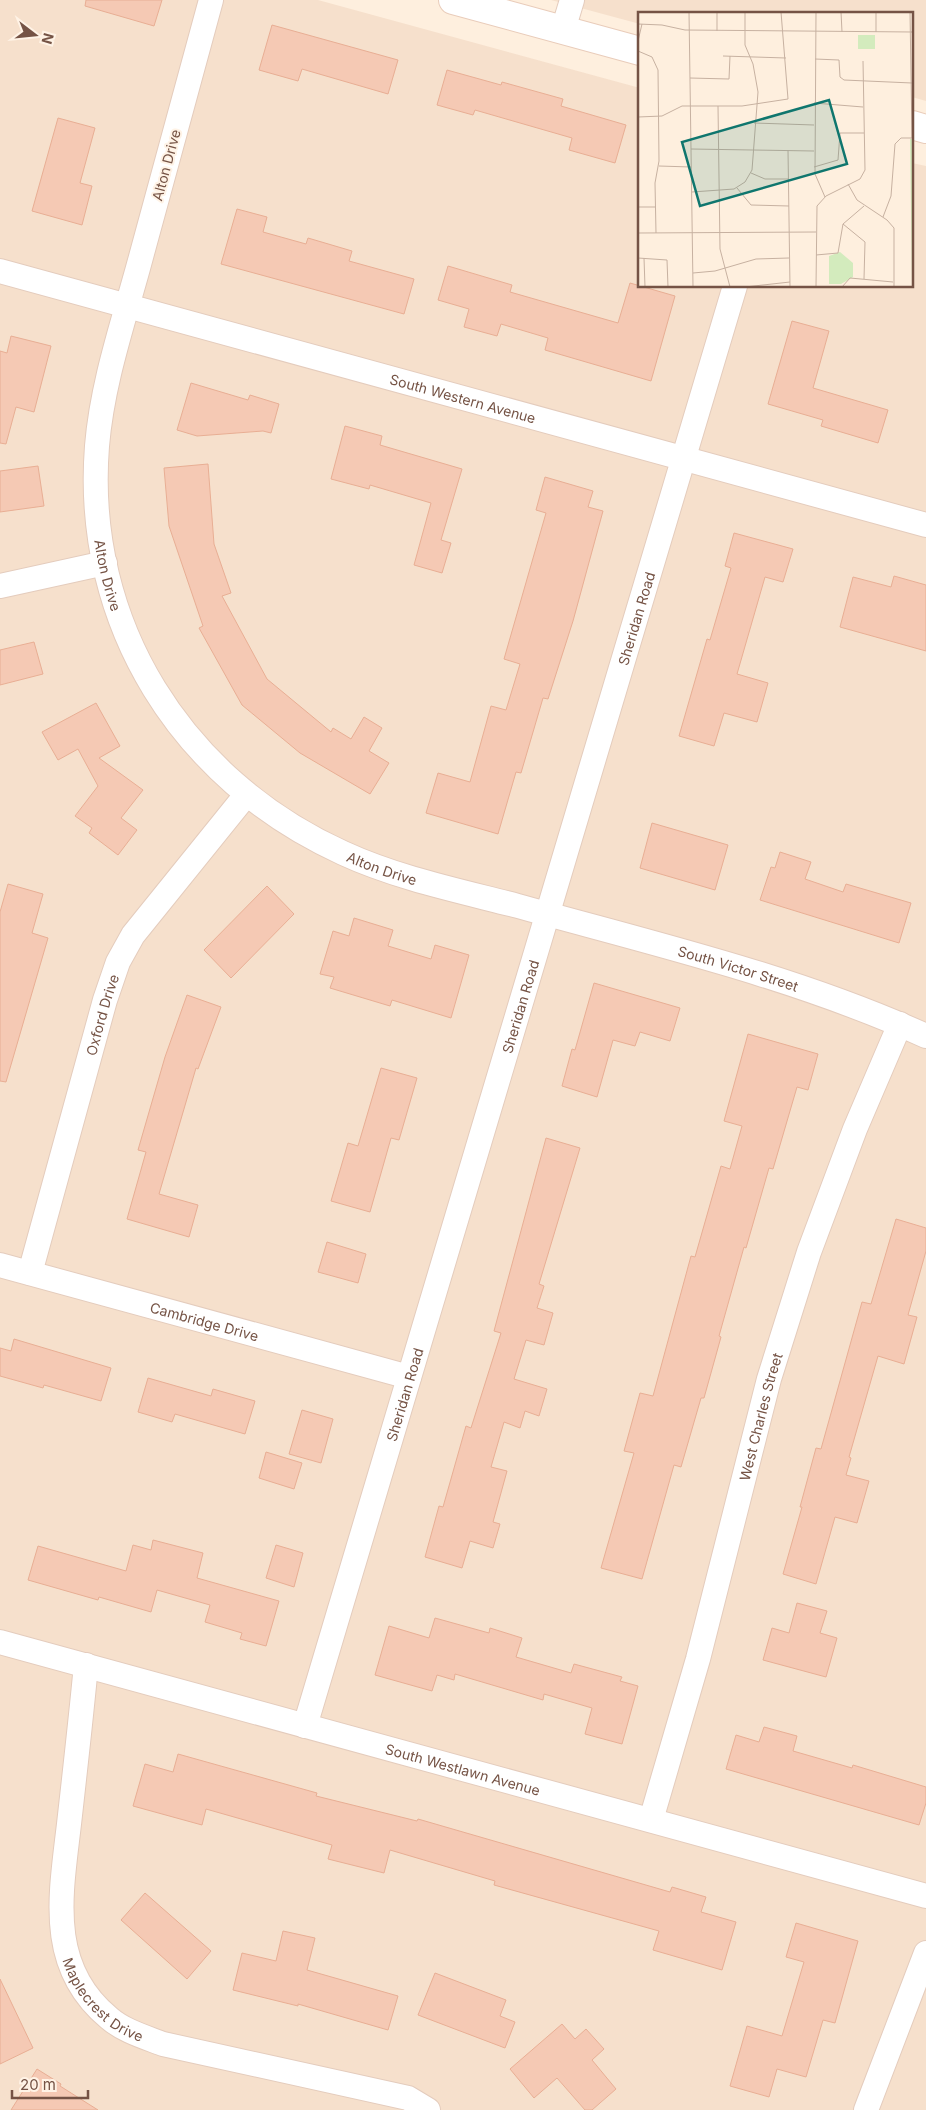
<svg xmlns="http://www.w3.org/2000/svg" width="926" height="2110" font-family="Inter,sans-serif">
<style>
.residential{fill:#f6e0cc}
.building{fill:#f5c9b4;stroke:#e8ae94}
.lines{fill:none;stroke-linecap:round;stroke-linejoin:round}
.minor-casing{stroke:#e4ccbd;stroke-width:26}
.secondary-casing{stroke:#e9ccba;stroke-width:30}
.minor{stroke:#fff;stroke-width:24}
.secondary{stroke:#fff;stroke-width:28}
.labels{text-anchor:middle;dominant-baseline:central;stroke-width:4;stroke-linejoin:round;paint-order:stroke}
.street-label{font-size:14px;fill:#755345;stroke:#fff3e6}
.inset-road{fill:none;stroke:#c7b1a1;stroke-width:1}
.view{fill:#0f766e;fill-opacity:0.15;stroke:#0f766e;stroke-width:2.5}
.inset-edge{fill:none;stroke:#755345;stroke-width:2.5}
</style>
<rect width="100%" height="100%" fill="#feefde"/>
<path class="residential" d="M 0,0 L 318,0 L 640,88 L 640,286 L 912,286 L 912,163 L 926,166 L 926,2110 L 0,2110 Z
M 551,0 L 926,0 L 926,101 L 912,97 L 912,14 L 640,14 L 640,24 Z"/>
<path class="building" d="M 86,0 L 162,0 L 154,26 L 85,6 Z
M 272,25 L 398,60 L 388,94 L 302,69 L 298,81 L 259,70 Z
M 447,70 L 501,85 L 502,82 L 563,99 L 561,106 L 626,125 L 615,163 L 569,150 L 572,138 L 475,110 L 473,115 L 437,105 Z
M 58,118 L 95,128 L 80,183 L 92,186 L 82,225 L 32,211 Z
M 237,209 L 267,217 L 263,232 L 306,244 L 308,238 L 352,251 L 349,261 L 414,279 L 404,314 L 221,264 Z
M 448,266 L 512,285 L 510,292 L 618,323 L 630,283 L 675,296 L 651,381 L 545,350 L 548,338 L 501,324 L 497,336 L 464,327 L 469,309 L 438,300 Z
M 792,321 L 829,331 L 813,388 L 888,410 L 878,443 L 821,426 L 823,420 L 768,404 Z
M 11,336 L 51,346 L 34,412 L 16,407 L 6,444 L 0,443 L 0,351 L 7,353 Z
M 191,383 L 248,400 L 250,395 L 279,404 L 271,433 L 263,431 L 197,436 L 177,430 Z
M 345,426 L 382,436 L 380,445 L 462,469 L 441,540 L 451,543 L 442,573 L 414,565 L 431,503 L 370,485 L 369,489 L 331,479 Z
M 208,464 L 214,544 L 231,593 L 222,596 L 267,679 L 331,732 L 333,728 L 351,739 L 364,717 L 382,728 L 369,751 L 389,763 L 370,794 L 300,753 L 242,705 L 199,628 L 203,626 L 169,526 L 164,468 Z
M 38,466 L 44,506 L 0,512 L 0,471 Z
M 545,477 L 593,491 L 588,507 L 603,511 L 573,621 L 548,699 L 543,698 L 521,773 L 516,772 L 498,834 L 426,813 L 438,773 L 470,782 L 491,706 L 506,710 L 520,664 L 504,659 L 546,513 L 536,510 Z
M 734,533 L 793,549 L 783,582 L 765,577 L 737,674 L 768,683 L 757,722 L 724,713 L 714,746 L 679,736 L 707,639 L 710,640 L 731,568 L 725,566 Z
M 894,576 L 926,585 L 926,651 L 840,627 L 853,577 L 891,587 Z
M 34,642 L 43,674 L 0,685 L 0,650 Z
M 96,703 L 120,746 L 99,758 L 143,790 L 121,818 L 137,830 L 118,855 L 89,833 L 92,828 L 75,816 L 98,786 L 78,749 L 58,760 L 42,732 Z
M 652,823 L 728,845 L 715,890 L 640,868 Z
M 780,852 L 811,862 L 805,879 L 843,892 L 846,884 L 911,903 L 899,943 L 760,900 L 771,867 L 775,868 Z
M 8,884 L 43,894 L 32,933 L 48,938 L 6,1082 L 0,1081 L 0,912 Z
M 267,886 L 294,914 L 231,978 L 204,950 Z
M 354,918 L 393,930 L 388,946 L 431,959 L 435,945 L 469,955 L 451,1018 L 392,1000 L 390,1006 L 330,988 L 334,977 L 320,974 L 333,931 L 349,936 Z
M 594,983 L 680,1008 L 670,1041 L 640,1032 L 635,1046 L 613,1040 L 597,1097 L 562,1086 L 572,1049 L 575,1050 Z
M 187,995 L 221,1007 L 198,1069 L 196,1068 L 159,1194 L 198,1205 L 189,1237 L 127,1219 L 146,1152 L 138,1150 L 165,1057 Z
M 748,1034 L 818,1054 L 808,1090 L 797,1087 L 773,1169 L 769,1168 L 746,1248 L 744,1247 L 719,1336 L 721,1337 L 704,1398 L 701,1398 L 681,1467 L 674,1465 L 642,1579 L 601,1568 L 634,1453 L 624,1451 L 640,1393 L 653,1396 L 691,1256 L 695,1257 L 721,1166 L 730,1169 L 742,1126 L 724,1121 Z
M 381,1068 L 417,1078 L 399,1140 L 391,1138 L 370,1212 L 331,1201 L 348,1143 L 358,1146 Z
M 546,1138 L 580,1148 L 539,1284 L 544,1286 L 537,1308 L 553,1313 L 544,1345 L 526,1340 L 514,1379 L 547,1389 L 539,1416 L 525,1411 L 520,1428 L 504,1422 L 491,1467 L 507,1471 L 493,1522 L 500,1524 L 493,1548 L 470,1541 L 462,1568 L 425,1557 L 439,1506 L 443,1507 L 466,1426 L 471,1428 L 501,1333 L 494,1331 Z
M 896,1219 L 926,1228 L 926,1251 L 908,1315 L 917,1317 L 904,1364 L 878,1356 L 849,1457 L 851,1458 L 846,1475 L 869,1481 L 857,1523 L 835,1517 L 816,1584 L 783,1574 L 802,1507 L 800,1507 L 816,1448 L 821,1449 L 862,1302 L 871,1304 Z
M 327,1242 L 366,1254 L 358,1283 L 318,1272 Z
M 14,1339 L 111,1368 L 101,1401 L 44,1385 L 43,1388 L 0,1376 L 0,1348 L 11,1351 Z
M 148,1378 L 211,1396 L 213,1389 L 255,1401 L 245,1434 L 175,1414 L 172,1422 L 138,1412 Z
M 302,1410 L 333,1419 L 321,1463 L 289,1454 Z
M 266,1452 L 302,1463 L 294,1489 L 259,1478 Z
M 153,1540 L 203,1553 L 197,1578 L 279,1601 L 266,1646 L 240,1639 L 242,1633 L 205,1622 L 210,1605 L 157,1590 L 151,1612 L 99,1597 L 98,1600 L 28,1580 L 38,1546 L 126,1571 L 133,1545 L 151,1550 Z
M 276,1545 L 303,1553 L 294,1587 L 266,1578 Z
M 797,1603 L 827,1611 L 820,1633 L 837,1638 L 826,1677 L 763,1660 L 772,1628 L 789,1633 Z
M 435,1618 L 489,1633 L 490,1628 L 522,1638 L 516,1657 L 571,1673 L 574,1664 L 622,1677 L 620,1681 L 638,1686 L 622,1744 L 585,1734 L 592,1708 L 544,1694 L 543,1700 L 455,1674 L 454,1680 L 437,1675 L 432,1691 L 375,1675 L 389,1626 L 429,1638 Z
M 764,1727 L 797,1736 L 793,1751 L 852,1768 L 853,1765 L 926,1787 L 926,1803 L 919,1825 L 726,1769 L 736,1735 L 759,1742 Z
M 178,1754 L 317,1793 L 316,1796 L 417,1821 L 418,1819 L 670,1892 L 672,1887 L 706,1897 L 701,1912 L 736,1922 L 722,1970 L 653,1950 L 659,1931 L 494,1885 L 495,1881 L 390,1850 L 384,1873 L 328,1859 L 332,1845 L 206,1809 L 202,1825 L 133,1806 L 145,1764 L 173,1772 Z
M 145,1893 L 211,1951 L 187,1979 L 121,1920 Z
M 796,1923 L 858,1941 L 835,2023 L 823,2020 L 806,2077 L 777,2069 L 769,2097 L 730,2086 L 747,2026 L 782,2036 L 804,1962 L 786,1957 Z
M 283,1931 L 315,1938 L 307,1970 L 398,1996 L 388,2030 L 298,2004 L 298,2006 L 233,1990 L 242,1953 L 276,1961 Z
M 435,1973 L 506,2000 L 500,2016 L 515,2022 L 505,2048 L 418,2015 Z
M 0,1979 L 33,2048 L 0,2064 Z
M 562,2024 L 575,2039 L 586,2029 L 604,2049 L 592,2060 L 616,2089 L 592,2110 L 585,2110 L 557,2078 L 534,2098 L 510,2069 Z
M 37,2069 L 61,2084 L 60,2086 L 98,2110 L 11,2110 Z"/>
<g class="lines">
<g class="minor-casing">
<g id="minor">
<path id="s1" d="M 211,0 C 187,89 162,179 138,268 C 122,326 102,385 97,446 C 83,624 182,780 343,853 C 397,878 460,891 518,906 C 655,944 796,977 926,1036"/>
<path d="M 563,30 L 572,0"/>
<path id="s2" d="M 0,271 L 926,525"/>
<path d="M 0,586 L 105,563"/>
<path id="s3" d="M 0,1265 L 409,1377"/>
<path id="s4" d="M 30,1273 L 105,1000 L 118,962 L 133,935 L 246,795"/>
<path id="s5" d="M 0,1642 L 926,1896"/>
<path id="s6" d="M 86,1665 C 81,1718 75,1771 69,1824 C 61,1894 46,1966 109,2018 C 124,2031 145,2037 163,2044 L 408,2098 L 428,2110"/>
<path id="s7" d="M 305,1726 L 735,286"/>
<path id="s8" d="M 651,1820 L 698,1659 L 769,1379 L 809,1252 L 855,1129 L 900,1024"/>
<path d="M 866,2110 L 926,1953"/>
</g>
</g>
<g class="secondary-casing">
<path id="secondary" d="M 453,0 L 640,51
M 912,125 L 926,129"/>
</g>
<use href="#minor" class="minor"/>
<use href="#secondary" class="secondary"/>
</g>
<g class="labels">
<g class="street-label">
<text transform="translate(166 165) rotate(-75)">Alton Drive</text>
<text stroke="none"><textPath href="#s2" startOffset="480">South Western Avenue</textPath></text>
<text stroke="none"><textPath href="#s1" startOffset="591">Alton Drive</textPath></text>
<text stroke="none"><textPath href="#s7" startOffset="1156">Sheridan Road</textPath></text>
<text stroke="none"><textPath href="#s1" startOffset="1010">Alton Drive</textPath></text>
<text stroke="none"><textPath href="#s1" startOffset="1380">South Victor Street</textPath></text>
<text stroke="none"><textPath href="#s7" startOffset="751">Sheridan Road</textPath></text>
<text stroke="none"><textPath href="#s4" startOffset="268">Oxford Drive</textPath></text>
<text stroke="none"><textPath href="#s3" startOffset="212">Cambridge Drive</textPath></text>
<text stroke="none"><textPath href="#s7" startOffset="346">Sheridan Road</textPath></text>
<text stroke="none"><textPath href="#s8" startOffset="418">West Charles Street</textPath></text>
<text stroke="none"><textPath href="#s5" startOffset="480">South Westlawn Avenue</textPath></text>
<text stroke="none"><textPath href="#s6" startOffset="351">Maplecrest Drive</textPath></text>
</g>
</g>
<g transform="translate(638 12)">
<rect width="275" height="275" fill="#feefde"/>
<path d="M 220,23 L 237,23 L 237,37 L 220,37 ZM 272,127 L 275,127 L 275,275 L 274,275 ZM 202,240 L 215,251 L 215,265 L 203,272 L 191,272 L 191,244 Z" fill="#d3ebbd"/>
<path class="inset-road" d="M 51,0 L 55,275M 79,0 L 79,19M 178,0 L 177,162 L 187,185M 203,0 L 204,20M 238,0 L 238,20M 272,0 L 274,126M 0,12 L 24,13 L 47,18 L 275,20M 0,29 L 4,12M 0,39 L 14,45 L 20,58 L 21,149 L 17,171 L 18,221M 85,44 L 148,46M 177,47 L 201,48 L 202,65 L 206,68 L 274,71M 52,66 L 91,67 L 92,44M 176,91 L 225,95M 80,94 L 82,237 L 92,275M 0,105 L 24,104 L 44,94 L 104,94 L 150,87 L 143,0M 116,111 L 176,113M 53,137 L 176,139M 150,138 L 152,275M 21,154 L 53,155M 176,155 L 200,148 L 202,121 L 226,121M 113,161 L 127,167 L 150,167M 210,172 L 219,188 L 249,208 L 256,216 L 256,275M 99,176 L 113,193 L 151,194M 54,180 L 96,177 L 107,170 L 114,158 L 120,80 L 115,52 L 107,33 L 107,0M 0,195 L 18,195M 245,205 L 253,184 L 257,132 L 263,126 L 274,126M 205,212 L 227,230 L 226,267M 0,221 L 178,220M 178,243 L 200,241 L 205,212 L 226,194M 0,246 L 29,248 L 30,275M 6,246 L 7,275M 55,261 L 77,259 L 118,247 L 151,246M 107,275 L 152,270M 178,275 L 179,194 L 188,184 L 222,167 L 227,158 L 225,49M 204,275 L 212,266 L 255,270"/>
<path class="view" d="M 191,88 L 209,152 L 62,194 L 44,130 Z"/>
<rect width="275" height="275" class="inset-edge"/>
</g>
<g transform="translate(35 35) rotate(106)" stroke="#fff3e6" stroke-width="4" paint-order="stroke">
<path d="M0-4L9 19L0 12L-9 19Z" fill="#755345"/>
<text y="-8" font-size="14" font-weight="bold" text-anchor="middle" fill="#755345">N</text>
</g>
<path d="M12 2090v8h76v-8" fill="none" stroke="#755345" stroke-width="2.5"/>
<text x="20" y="2090" font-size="15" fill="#755345" stroke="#fff3e6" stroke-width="4" paint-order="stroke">20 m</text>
</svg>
